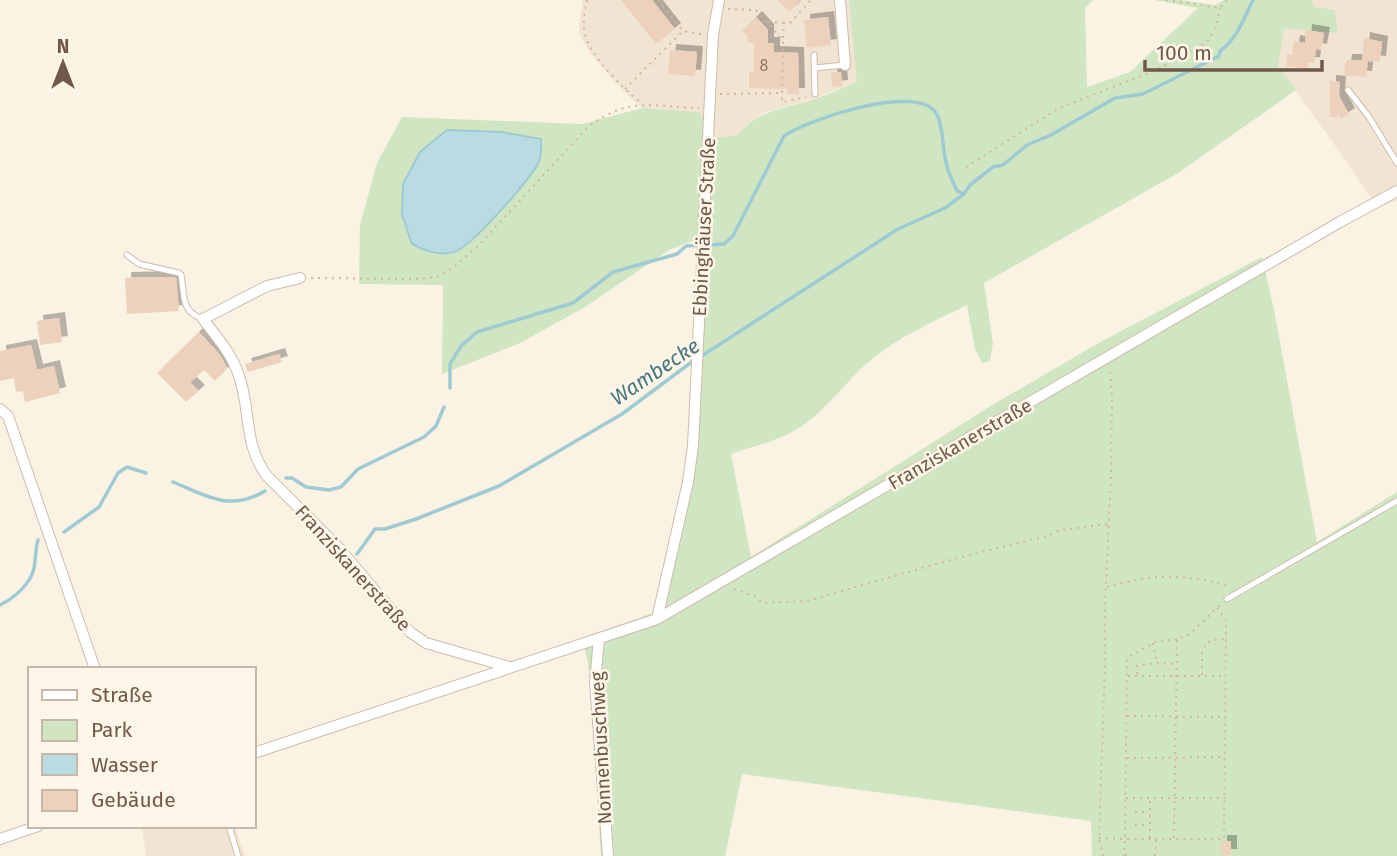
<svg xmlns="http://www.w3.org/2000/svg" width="1397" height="856" font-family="'Fira Sans',sans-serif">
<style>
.residential{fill:#f1e4d2}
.green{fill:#d0e6c2}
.water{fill:#b9dbe2;stroke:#a0cad3;stroke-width:2}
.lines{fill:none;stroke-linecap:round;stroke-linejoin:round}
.stream{stroke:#a0cad3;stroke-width:3.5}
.building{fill:#eed1bc;filter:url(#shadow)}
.lane-casing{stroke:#cdbcad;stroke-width:7}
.street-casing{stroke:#cdbcad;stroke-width:12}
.path{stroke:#d2b5a0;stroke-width:2;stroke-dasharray:2 5;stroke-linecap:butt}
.lane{stroke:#fff;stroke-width:5}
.street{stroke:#fff;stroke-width:10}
.labels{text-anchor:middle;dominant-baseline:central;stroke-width:5;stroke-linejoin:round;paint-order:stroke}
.number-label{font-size:16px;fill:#907767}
.street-label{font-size:19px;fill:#70594b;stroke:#fef6e8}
.water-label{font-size:21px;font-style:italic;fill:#477682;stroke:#fef6e8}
</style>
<defs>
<filter id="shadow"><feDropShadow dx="6" dy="-6" stdDeviation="0" flood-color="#0004"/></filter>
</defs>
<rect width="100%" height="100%" fill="#faf2e3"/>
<path class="residential" d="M 583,0 L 849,0 L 858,82 L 809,100 L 765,112 L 746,125 L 737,135 L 705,139 L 699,112 L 642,108 L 622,90 L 590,53 L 580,35 L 579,23 Z
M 1312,0 L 1397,0 L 1397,200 L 1376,209 L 1372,199 L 1334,144 L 1278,66 L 1284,27 L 1315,6 Z
M 142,826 L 235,826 L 245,856 L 146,856 Z"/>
<path class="green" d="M 849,0 L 1093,0 L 1085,8 L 1087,87 L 1130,72 L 1198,8 L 1154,0 L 1180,0 L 1215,5 L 1224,0 L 1312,0 L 1315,7 L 1335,10 L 1338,33 L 1284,28 L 1278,66 L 1296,90 L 1178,173 L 984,283 L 993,343 L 990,361 L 982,363 L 975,349 L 967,305 C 935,321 900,336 872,359 C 846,380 827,411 797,429 C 776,442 753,446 731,454 L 751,557 L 989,407 L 1104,340 L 1262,257 L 1274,310 L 1317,542 L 1397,492 L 1397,856 L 1092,856 L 1091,821 L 742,774 L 725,856 L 601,856 L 591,695 L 588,663 L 582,638 L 653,613 L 688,460 L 700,238 L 669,250 L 585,307 L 520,343 L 442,374 L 443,285 L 359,284 L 360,225 L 377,163 L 402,117 L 582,124 L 642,108 L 699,112 L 704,118 L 706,139 L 737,135 C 759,110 782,109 811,100 C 827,95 842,88 857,82 Z"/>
<path class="water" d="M 447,130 L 501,132 L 541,139 C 541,146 542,154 539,161 C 532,178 470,248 454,252 C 438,256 426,251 412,244 L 402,215 L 403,184 L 420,152 Z"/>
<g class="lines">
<path class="stream" d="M 700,357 L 898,229 L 945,208 L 964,194 L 970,185 L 993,167 L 1003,165 L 1027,145 L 1051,135 L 1115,98 L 1143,94 L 1219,56 L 1220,51 C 1237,39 1244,18 1253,0
M 450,388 L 450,364 L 461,346 L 477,332 L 573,303 L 613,272 L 677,254 L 686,246 L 724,244 L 733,236 L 784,136 C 808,119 917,83 936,113 C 944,125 942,152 947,166 C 949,175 954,183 957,191 L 964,194
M 286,478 L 292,478 L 306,487 L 329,490 L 341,487 L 358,469 L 424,437 L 436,426 L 444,407
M 173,482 C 207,496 230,512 265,491
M 64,532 L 99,507 L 118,473 L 127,467 L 146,473
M 357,554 L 375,529 L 385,529 L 416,519 L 499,486 L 622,414 L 693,361
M 0,605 C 14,598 31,584 34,568 C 36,558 35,550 38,540"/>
</g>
<path class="building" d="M 621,0 L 652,0 L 675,29 L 656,44 Z
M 777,0 L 800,0 L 790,12 Z
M 756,17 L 768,30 L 768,43 L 774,43 L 774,52 L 798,53 L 799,94 L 787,94 L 788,89 L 749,88 L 749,72 L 754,72 L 754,43 L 747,43 L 748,37 L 742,31 Z
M 828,17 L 831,45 L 807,48 L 804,20 Z
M 1306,30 L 1324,33 L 1321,50 L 1316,49 L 1314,63 L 1308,63 L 1307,69 L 1286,66 L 1287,54 L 1292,55 L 1294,41 L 1305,43 Z
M 1364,38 L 1382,42 L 1380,62 L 1368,61 L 1366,77 L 1344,75 L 1346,60 L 1362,60 Z
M 670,50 L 697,52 L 695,76 L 668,74 Z
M 831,72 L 841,72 L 842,86 L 832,87 Z
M 1330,81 L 1340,82 L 1339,96 L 1349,114 L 1341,119 L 1337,113 L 1337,117 L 1330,117 Z
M 171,277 L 176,278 L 179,311 L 127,314 L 125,278 Z
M 59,318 L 62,342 L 40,345 L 37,321 Z
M 199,332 L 220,355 L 227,368 L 215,381 L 204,370 L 190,382 L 199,391 L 186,402 L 157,373 Z
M 31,345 L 37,370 L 54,366 L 60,393 L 25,402 L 23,391 L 16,392 L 14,378 L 0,381 L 0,351 Z
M 279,354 L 282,362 L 248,372 L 245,364 Z
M 1221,841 L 1231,841 L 1231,855 L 1221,855 Z"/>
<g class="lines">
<g class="lane-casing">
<path id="lane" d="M 814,55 L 815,94
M 814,68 L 845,65
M 1348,90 L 1369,117 L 1397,163
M 127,255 L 139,264 L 179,273 L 181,275 C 185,296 180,311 203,319
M 1227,599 L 1397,501
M 229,826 L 238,856"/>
</g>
<g class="street-casing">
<path id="street" d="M 840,0 L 845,65
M 300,278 L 267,286 L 203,319 C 216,336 231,353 238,373 C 252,410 242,442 267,476 L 339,548 L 410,632 L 426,643 L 509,667
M 0,409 L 8,416 L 95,669
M 657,619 L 688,482 L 693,446 L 713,35 L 719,0
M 599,639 L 595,682 L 608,856
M 254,753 L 657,619 L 1340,222 L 1397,191
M 0,839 L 38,826"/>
</g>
<path class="path" d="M 587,0 C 585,11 582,22 585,34 C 590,57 623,88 641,103
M 658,0 L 683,31 L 701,34
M 1166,0 L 1220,8 L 1227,0
M 728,9 L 756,10 L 783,40 L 782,102 L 806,97
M 768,22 L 783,23
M 783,38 L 784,23 L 790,23 L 811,0
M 625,89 L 683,31
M 720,94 L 781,93
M 966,167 L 1059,108 L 1154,71 L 1207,42 L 1216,26 L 1220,8
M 311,278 L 413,279 L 437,277 L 455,266 L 478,246 L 589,126 C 631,96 651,107 699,108
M 1107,587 C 1149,574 1189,573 1231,587
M 734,589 L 754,596 L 763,603 L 807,601 L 943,562 L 1029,540 L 1046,537 L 1060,530 L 1109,524
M 1177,639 L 1157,641 L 1127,658 L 1125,839 L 1224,839 L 1226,620 L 1217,608
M 1153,643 L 1157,662
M 1137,674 L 1137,666 L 1157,663 L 1176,664
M 1202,675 L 1202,653 L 1206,643 L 1214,640 L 1226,639
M 1128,676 L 1224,676
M 1127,716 L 1223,717
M 1127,758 L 1223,757
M 1126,798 L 1225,798
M 1135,812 L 1149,812
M 1135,825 L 1149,825
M 1099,838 L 1125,839 L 1124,856
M 1150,838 L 1150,799
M 1174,838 L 1177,639 L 1190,634 L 1221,604
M 1125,854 L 1131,856
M 1103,856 L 1099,838 L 1105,667 L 1105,601 L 1111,478 L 1112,395 L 1110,368
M 1155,856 L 1156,840"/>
<use href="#lane" class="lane"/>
<use href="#street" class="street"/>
</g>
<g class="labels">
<g class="number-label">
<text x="764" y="65">8</text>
</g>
<g class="street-label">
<text transform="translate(704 227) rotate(-87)">Ebbinghäuser Straße</text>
<text transform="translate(960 444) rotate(-30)">Franziskanerstraße</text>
<text transform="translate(353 568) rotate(48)">Franziskanerstraße</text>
<text transform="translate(601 748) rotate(-93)">Nonnenbuschweg</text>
</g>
<g class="water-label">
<text transform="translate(655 372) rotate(-34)">Wambecke</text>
</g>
</g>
<rect x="28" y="667" width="228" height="161" fill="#fef6e8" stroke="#c5b7a9" stroke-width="2"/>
<rect x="42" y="690" width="35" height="10" fill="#ffffff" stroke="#c5b7a9" stroke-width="2"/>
<text x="91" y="702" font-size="21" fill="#70594b">Straße</text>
<rect x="42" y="720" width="35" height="21" fill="#d0e6c2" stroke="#c5b7a9" stroke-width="2"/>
<text x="91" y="737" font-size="21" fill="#70594b">Park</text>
<rect x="42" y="754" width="35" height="21" fill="#b9dbe2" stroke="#c5b7a9" stroke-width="2"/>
<text x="91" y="772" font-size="21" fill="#70594b">Wasser</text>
<rect x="42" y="790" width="35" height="21" fill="#eed1bc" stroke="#c5b7a9" stroke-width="2"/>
<text x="91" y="807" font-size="21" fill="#70594b">Gebäude</text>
<g transform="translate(63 63)" stroke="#fef6e8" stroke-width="5" paint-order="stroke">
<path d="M0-5L12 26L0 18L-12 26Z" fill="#70594b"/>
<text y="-10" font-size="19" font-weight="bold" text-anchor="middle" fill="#70594b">N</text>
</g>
<path d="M1145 60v10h177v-10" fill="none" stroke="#70594b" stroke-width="3.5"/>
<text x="1156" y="60" font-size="21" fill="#70594b" stroke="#fef6e8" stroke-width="5" paint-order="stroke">100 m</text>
</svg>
